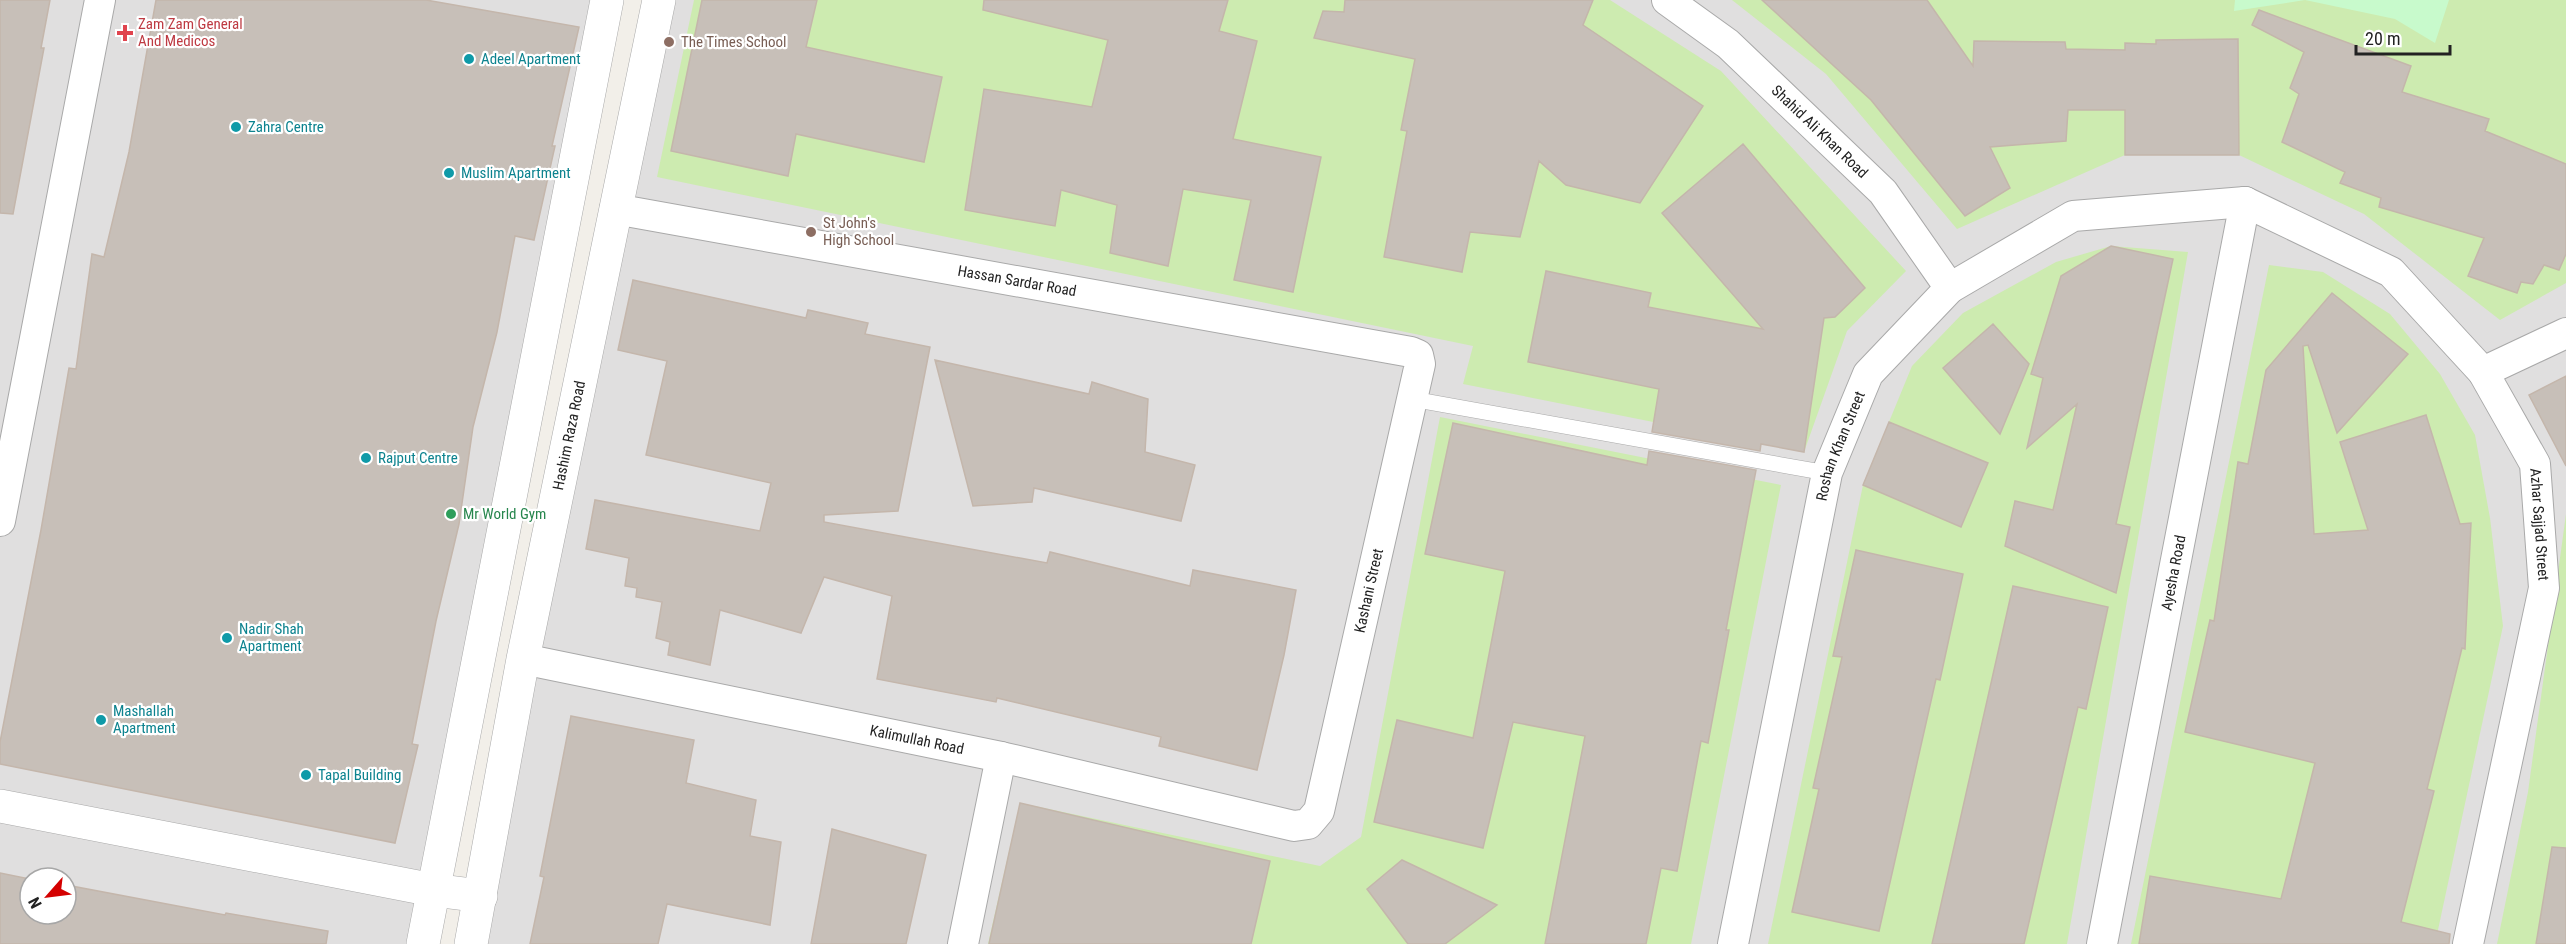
<svg xmlns="http://www.w3.org/2000/svg" width="2566" height="944" font-family="'Roboto Condensed',sans-serif">
<style>
.residential{fill:#e0dfdf;fill-rule:evenodd}
.grass{fill:#cdebb0}
.park{fill:#c8facc}
.building{fill:#c7bfb8;stroke:#c4b6ab;stroke-width:1.5}
.lines{fill:none;stroke-linecap:round;stroke-linejoin:round}
.service-casing{stroke:#a9a9a9;stroke-width:16}
.minor-casing{stroke:#a9a9a9;stroke-width:32}
.tertiary-casing{stroke:#a9a9a9;stroke-width:34}
.service{stroke:#fff;stroke-width:15}
.minor{stroke:#fff;stroke-width:30}
.tertiary{stroke:#fff;stroke-width:33}
.health-dot{fill:#e0444e;stroke:#fff;stroke-width:2}
.education-dot{fill:#8d6e63;stroke:#fff;stroke-width:2}
.culture-dot{fill:#0f9aa8;stroke:#fff;stroke-width:2}
.leisure-dot{fill:#2e9e5b;stroke:#fff;stroke-width:2}
.labels{text-anchor:middle;dominant-baseline:central;stroke-width:4.5;stroke-linejoin:round;paint-order:stroke}
.health-label{font-size:15px;fill:#be3a42;stroke:#fff;text-anchor:start}
.education-label{font-size:15px;fill:#785e54;stroke:#fff;text-anchor:start}
.culture-label{font-size:15px;fill:#0d838f;stroke:#fff;text-anchor:start}
.street-label{font-size:15px;fill:#222;stroke:#fff}
.leisure-label{font-size:15px;fill:#27864d;stroke:#fff;text-anchor:start}
</style>
<rect width="100%" height="100%" fill="#f2efe9"/>
<path class="residential" d="M 0,0 L 600,0 L 419,944 L 0,944 ZM 30,878 L 66,878 L 66,914 L 30,914 Z
M 656,0 L 2566,0 L 2566,944 L 472,944 Z"/>
<path class="grass" d="M 694,0 L 1610,0 L 1721,71 L 1906,271 L 1847,331 L 1804,452 L 1463,384 L 1473,346 L 657,177 Z
M 1732,0 L 2566,0 L 2566,283 L 2500,320 L 2364,214 L 2239,155 L 2125,155 L 1957,229 L 1826,74 Z
M 2111,246 L 2188,252 L 2067,944 L 1768,944 L 1863,485 L 1912,366 L 1963,313 L 2056,262 Z
M 2269,265 L 2323,272 L 2390,314 L 2440,374 L 2475,435 L 2490,518 L 2503,626 L 2435,944 L 2131,944 Z
M 1440,417 L 1781,485 L 1691,944 L 988,944 L 1020,803 L 1320,866 L 1361,837 Z
M 2566,514 L 2566,944 L 2497,944 L 2528,792 Z"/>
<path class="park" d="M 2235,0 L 2449,0 L 2435,43 L 2395,19 L 2305,0 L 2234,11 Z"/>
<path class="building" d="M 0,0 L 50,0 L 41,48 L 44,48 L 13,214 L 0,213 Z
M 156,0 L 426,0 L 579,27 L 552,146 L 555,146 L 534,240 L 515,236 L 497,332 L 473,427 L 459,524 L 436,621 L 412,744 L 418,745 L 395,843 L 0,764 L 0,742 L 41,530 L 69,368 L 76,369 L 92,254 L 104,257 L 129,152 Z
M 702,0 L 817,0 L 806,47 L 942,77 L 924,162 L 796,134 L 788,176 L 671,151 Z
M 984,0 L 1228,0 L 1219,31 L 1257,41 L 1233,139 L 1321,157 L 1293,292 L 1234,280 L 1251,200 L 1183,189 L 1168,266 L 1110,253 L 1117,205 L 1061,190 L 1055,226 L 965,210 L 984,89 L 1092,107 L 1108,40 L 983,10 Z
M 1345,0 L 1593,0 L 1583,25 L 1703,106 L 1640,203 L 1566,185 L 1539,161 L 1520,237 L 1470,232 L 1462,272 L 1384,257 L 1407,131 L 1401,130 L 1415,59 L 1314,38 L 1323,11 L 1344,12 Z
M 1762,0 L 1927,0 L 1973,66 L 1974,41 L 2065,42 L 2066,49 L 2125,50 L 2125,43 L 2156,44 L 2156,40 L 2238,39 L 2239,155 L 2125,155 L 2125,110 L 2068,110 L 2066,141 L 1990,147 L 2010,188 L 1965,216 L 1871,100 Z
M 2259,10 L 2411,66 L 2402,92 L 2489,119 L 2485,131 L 2566,164 L 2566,254 L 2559,270 L 2544,265 L 2533,284 L 2521,282 L 2517,293 L 2468,276 L 2484,238 L 2379,207 L 2381,198 L 2340,183 L 2345,172 L 2282,142 L 2299,94 L 2290,88 L 2304,52 L 2252,25 Z
M 1743,144 L 1865,288 L 1835,317 L 1824,318 L 1804,452 L 1761,444 L 1760,451 L 1652,432 L 1659,389 L 1528,362 L 1546,271 L 1651,293 L 1648,307 L 1763,329 L 1662,213 Z
M 2111,246 L 2173,259 L 2116,524 L 2130,527 L 2116,593 L 2005,546 L 2015,501 L 2053,510 L 2077,404 L 2027,448 L 2043,378 L 2031,374 L 2061,276 Z
M 633,280 L 806,318 L 808,310 L 868,323 L 865,334 L 930,347 L 898,511 L 824,515 L 824,522 L 1047,563 L 1050,552 L 1190,586 L 1193,570 L 1296,590 L 1284,655 L 1257,770 L 1159,746 L 1161,737 L 997,698 L 996,702 L 877,679 L 892,596 L 824,577 L 801,633 L 720,610 L 710,665 L 668,655 L 670,642 L 656,638 L 662,602 L 636,597 L 637,588 L 625,586 L 629,558 L 586,549 L 595,500 L 760,531 L 771,483 L 646,455 L 667,361 L 618,350 Z
M 2332,293 L 2408,354 L 2337,433 L 2308,345 L 2303,346 L 2314,534 L 2368,530 L 2340,442 L 2426,415 L 2460,524 L 2471,523 L 2465,649 L 2462,648 L 2427,789 L 2434,791 L 2401,922 L 2450,934 L 2449,944 L 2139,944 L 2150,876 L 2281,899 L 2315,763 L 2185,732 L 2210,620 L 2214,621 L 2238,462 L 2248,464 L 2266,370 Z
M 1993,324 L 2029,364 L 2000,434 L 1943,368 Z
M 935,360 L 1089,394 L 1092,382 L 1148,399 L 1145,452 L 1195,465 L 1181,521 L 1034,488 L 1032,502 L 973,506 Z
M 2566,376 L 2566,466 L 2529,395 Z
M 1889,422 L 1988,463 L 1961,527 L 1863,485 Z
M 1453,423 L 1647,465 L 1649,451 L 1756,470 L 1726,630 L 1729,630 L 1708,743 L 1701,741 L 1677,871 L 1661,868 L 1646,944 L 1545,944 L 1585,736 L 1513,722 L 1483,848 L 1374,822 L 1397,720 L 1473,738 L 1505,571 L 1425,554 Z
M 1856,550 L 1963,574 L 1940,680 L 1936,679 L 1879,931 L 1792,912 L 1819,789 L 1813,788 L 1842,657 L 1833,656 Z
M 2013,586 L 2108,607 L 2086,709 L 2078,707 L 2024,944 L 1932,944 Z
M 571,716 L 694,740 L 686,783 L 756,800 L 750,836 L 781,842 L 770,925 L 667,904 L 658,944 L 530,944 L 544,877 L 540,876 Z
M 1020,803 L 1270,861 L 1251,944 L 989,944 Z
M 832,829 L 926,855 L 906,944 L 811,944 Z
M 2552,847 L 2566,848 L 2566,944 L 2536,944 Z
M 1402,860 L 1497,905 L 1445,944 L 1408,944 L 1367,889 Z
M 0,873 L 30,879 L 30,914 L 66,914 L 66,885 L 225,915 L 226,913 L 328,931 L 326,944 L 0,944 Z"/>
<g class="lines">
<g class="service-casing">
<path id="service" d="M 1412,399 L 1827,473"/>
</g>
<g class="minor-casing">
<g id="minor">
<path id="s1" d="M 1667,0 L 1728,44 L 1883,192 L 1950,288"/>
<path id="s2" d="M 2245,202 L 2391,272 L 2483,372 L 2535,464 L 2544,588 L 2468,944"/>
<path d="M 2483,372 L 2566,333"/>
<path d="M 0,521 L 100,0"/>
<path id="s3" d="M 523,659 L 1001,757 L 1294,826 L 1308,824 L 1319,811 L 1420,364 L 1418,355 L 1411,352 L 615,209"/>
<path d="M 963,944 L 1001,757"/>
<path id="s4" d="M 1733,944 L 1827,473 L 1868,374 L 1950,288 L 2073,216 L 2245,202"/>
<path id="s5" d="M 2102,944 L 2245,202"/>
</g>
</g>
<g class="tertiary-casing">
<g id="tertiary">
<path d="M 0,806 L 433,890 L 481,896"/>
<path d="M 423,944 L 607,0"/>
<path id="s6" d="M 471,944 L 523,659 L 659,0"/>
</g>
</g>
<use href="#service" class="service"/>
<use href="#minor" class="minor"/>
<use href="#tertiary" class="tertiary"/>
</g>
<path class="health-dot" d="M122 24h6v6h6v6h-6v6h-6v-6h-6v-6h6z"/>
<g class="education-dot">
<circle cx="669" cy="42" r="6"/>
<circle cx="811" cy="232" r="6"/>
</g>
<g class="culture-dot">
<circle cx="469" cy="59" r="6"/>
<circle cx="236" cy="127" r="6"/>
<circle cx="449" cy="173" r="6"/>
<circle cx="366" cy="458" r="6"/>
<circle cx="227" cy="638" r="6"/>
<circle cx="101" cy="720" r="6"/>
<circle cx="306" cy="775" r="6"/>
</g>
<circle class="leisure-dot" cx="451" cy="514" r="6"/>
<g class="labels">
<g class="health-label">
<text x="138" y="24">Zam Zam General<tspan x="138" dy="17">And Medicos</tspan></text>
</g>
<g class="education-label">
<text x="681" y="42">The Times School</text>
<text x="823" y="223">St John's<tspan x="823" dy="17">High School</tspan></text>
</g>
<g class="culture-label">
<text x="481" y="59">Adeel Apartment</text>
<text x="248" y="127">Zahra Centre</text>
<text x="461" y="173">Muslim Apartment</text>
<text x="378" y="458">Rajput Centre</text>
<text x="239" y="629">Nadir Shah<tspan x="239" dy="17">Apartment</tspan></text>
<text x="113" y="711">Mashallah<tspan x="113" dy="17">Apartment</tspan></text>
<text x="318" y="775">Tapal Building</text>
</g>
<g class="street-label">
<text stroke="none"><textPath href="#s1" startOffset="202">Shahid Ali Khan Road</textPath></text>
<text transform="translate(1017 281) rotate(10)">Hassan Sardar Road</text>
<text stroke="none"><textPath href="#s6" startOffset="518">Hashim Raza Road</textPath></text>
<text stroke="none"><textPath href="#s4" startOffset="510">Roshan Khan Street</textPath></text>
<text stroke="none"><textPath href="#s2" startOffset="464">Azhar Sajjad Street</textPath></text>
<text stroke="none"><textPath href="#s5" startOffset="378">Ayesha Road</textPath></text>
<text stroke="none"><textPath href="#s3" startOffset="1046">Kashani Street</textPath></text>
<text stroke="none"><textPath href="#s3" startOffset="402">Kalimullah Road</textPath></text>
</g>
<g class="leisure-label">
<text x="463" y="514">Mr World Gym</text>
</g>
</g>
<g transform="translate(48 896) rotate(242)"><circle r="28" fill="#ffffff" stroke="#a7a7a7" stroke-width="1.5"/>
<path d="M0-4.5L10 22L0 15L-10 22Z" fill="#d40000"/>
<text y="-9" font-size="16" font-weight="bold" text-anchor="middle" fill="#222222">N</text>
</g>
<path d="M2356 45v9h94v-9" fill="none" stroke="#222222" stroke-width="3"/>
<text x="2365" y="45" font-size="18" fill="#222222" stroke="#ffffff" stroke-width="4.5" paint-order="stroke">20 m</text>
</svg>
